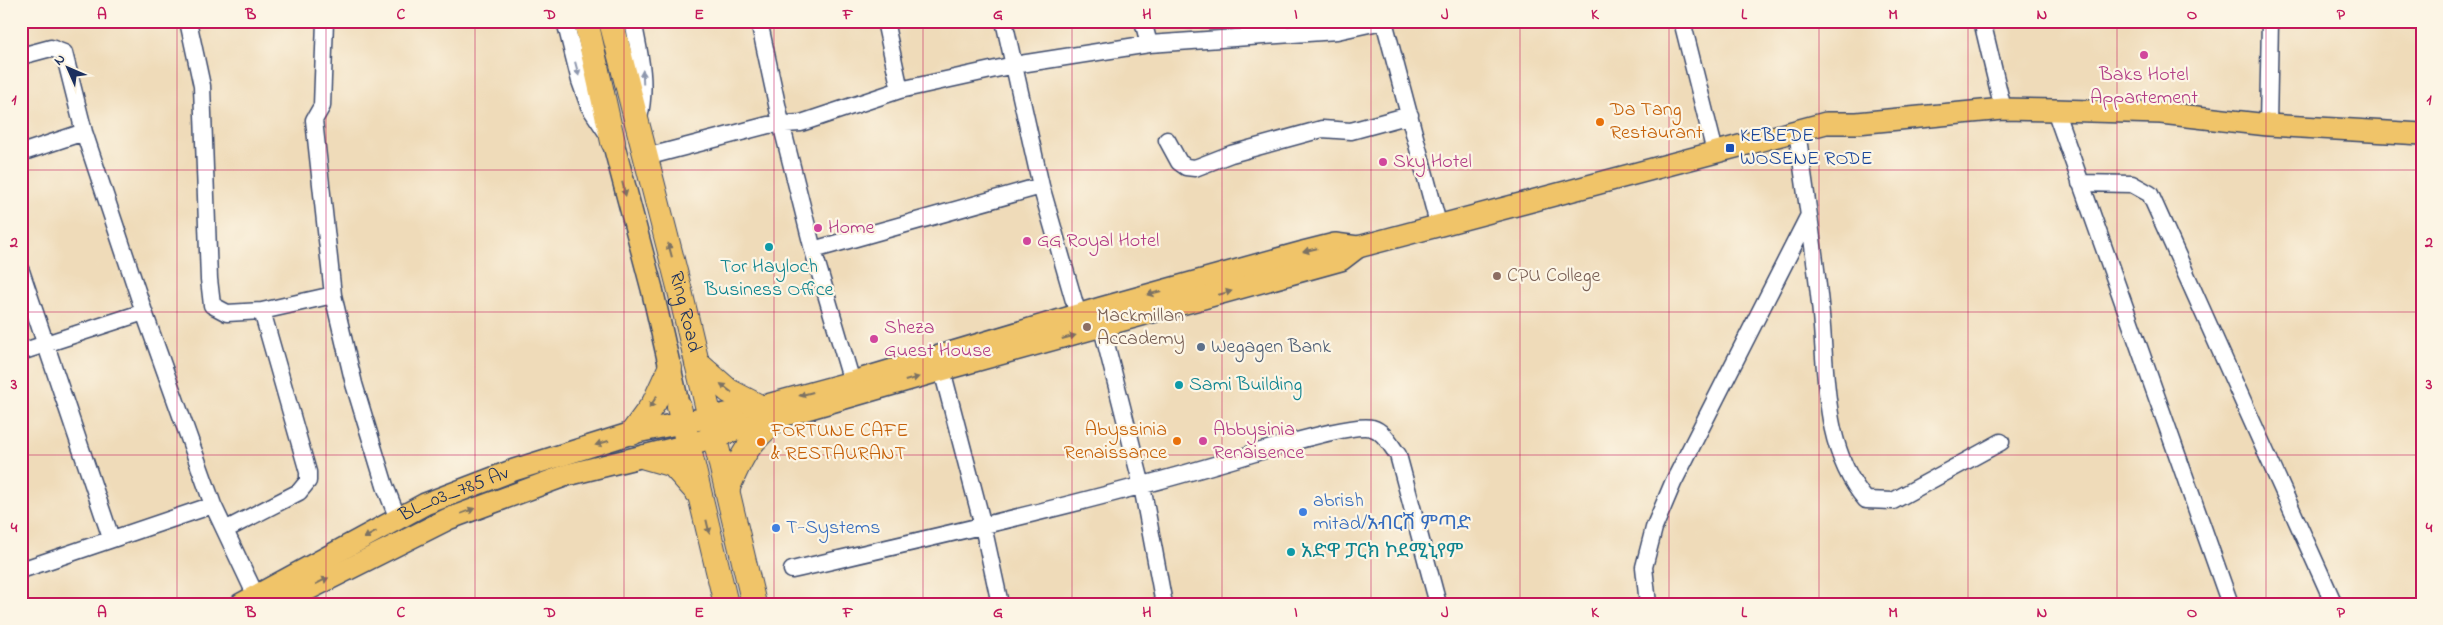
<svg xmlns="http://www.w3.org/2000/svg" width="2443" height="625" font-family="'Indie Flower','Noto Sans Ethiopic',sans-serif">
<style>
.lines{fill:none;stroke-linecap:round;stroke-linejoin:round}
.minor-casing{stroke:#3b496c;stroke-width:19}
.major-casing{stroke:#3b496c;stroke-width:24}
.highway-casing{stroke:#3b496c;stroke-width:26}
.minor{stroke:#fff;stroke-width:16}
.major{stroke:#f0c469;stroke-width:21}
.highway{stroke:#f0c469;stroke-width:24}
.oneway{fill:#8d97ae}
.oneway2{fill:#7b7263}
.grid{fill:none;stroke:#c2185b;stroke-width:1;stroke-opacity:0.55}
.hotel-dot{fill:#d1479c;stroke:#fcf5e5;stroke-width:2}
.food-dot{fill:#e8710a;stroke:#fcf5e5;stroke-width:2}
.transit-dot{fill:#1a4fb4;stroke:#fcf5e5;stroke-width:2}
.culture-dot{fill:#0f9aa8;stroke:#fcf5e5;stroke-width:2}
.education-dot{fill:#8d6e63;stroke:#fcf5e5;stroke-width:2}
.service-dot{fill:#5c6f8a;stroke:#fcf5e5;stroke-width:2}
.shop-dot{fill:#3f7fe0;stroke:#fcf5e5;stroke-width:2}
.labels{text-anchor:middle;dominant-baseline:central;stroke-width:4.5;stroke-linejoin:round;paint-order:stroke}
.hotel-label{font-size:20px;fill:#b23c85;stroke:#fcf5e5;text-anchor:start}
.food-label{font-size:20px;fill:#c56008;stroke:#fcf5e5;text-anchor:start}
.transit-label{font-size:20px;fill:#164399;stroke:#fcf5e5;text-anchor:start}
.culture-label{font-size:20px;fill:#0d838f;stroke:#fcf5e5;text-anchor:start}
.education-label{font-size:20px;fill:#785e54;stroke:#fcf5e5;text-anchor:start}
.street-label{font-size:20px;fill:#1b2f5e;stroke:#fcf5e5}
.service-label{font-size:20px;fill:#4e5e75;stroke:#fcf5e5;text-anchor:start}
.shop-label{font-size:20px;fill:#366cbe;stroke:#fcf5e5;text-anchor:start}
.neatline{fill:none;stroke:#c2185b;stroke-width:2}
.grid-label{font-size:16px;text-anchor:middle;font-weight:bold;fill:#c2185b}
</style>
<rect width="100%" height="100%" fill="#fcf5e5"/>
<filter id="ink" filterUnits="userSpaceOnUse"><feTurbulence type="fractalNoise" baseFrequency=".02" numOctaves="2"/><feDisplacementMap in="SourceGraphic" scale="10" xChannelSelector="R" yChannelSelector="G"/><feConvolveMatrix kernelMatrix="1 2 1 2 8 2 1 2 1" color-interpolation-filters="sRGB"/></filter>
<filter id="wash" filterUnits="userSpaceOnUse"><feTurbulence type="fractalNoise" baseFrequency=".0096" numOctaves="4" result="noise"/><feDisplacementMap in="SourceGraphic" scale="20" xChannelSelector="R" yChannelSelector="G"/><feGaussianBlur stdDeviation="1.12" result="paint"/><feColorMatrix in="noise" values="0 0 0 0 0 0 0 0 0 0 0 0 0 0 0 0 0 1.4 0 .05"/><feComposite in="paint" operator="in"/></filter>
<g filter="url(#wash)">
<rect width="100%" height="100%" fill="#efdbb9"/>
</g>
<g filter="url(#ink)">
<g class="lines">
<g class="minor-casing">
<path id="minor" d="M 188,21 L 202,86 L 209,279 L 212,305 L 227,313 L 262,311 L 333,295
M 325,21 L 322,106 L 314,120 L 333,295 L 354,384 L 385,486 L 398,519
M 565,21 L 580,81 L 589,106 L 607,133
M 633,21 C 640,55 647,85 639,118
M 759,21 L 781,123 L 813,250 L 852,382
M 885,21 L 900,90
M 1004,21 L 1041,186 L 1078,315
M 1143,21 L 1149,44
M 1384,21 L 1439,227
M 1682,21 L 1715,152
M 1982,21 L 2003,109
M 21,56 L 51,48 L 64,53 L 84,132 L 144,312 L 213,505 L 256,596
M 2055,110 L 2230,604
M 2268,125 L 2270,21
M 1797,131 C 1805,188 1814,246 1820,304 C 1827,368 1821,448 1866,500 L 1893,501 L 2001,442
M 1167,140 L 1179,162 L 1186,167 L 1195,168 L 1231,154 L 1322,129 L 1351,131 L 1410,115
M 21,153 L 84,132
M 646,157 L 768,125 L 801,123 L 900,90 L 1014,65 L 1149,44 L 1337,31 L 1383,21
M 2080,183 L 2132,184 L 2150,194 L 2334,604
M 813,250 L 1041,186
M 21,271 L 111,538
M 1102,328 L 1142,486 L 1164,604
M 21,352 L 144,312
M 942,370 L 983,526 L 1000,604
M 225,530 L 299,492 L 308,481 L 308,472 L 262,311
M 21,570 L 213,505
M 792,570 C 948,534 1105,499 1258,452 C 1278,446 1355,423 1372,428 C 1384,431 1391,446 1398,455 L 1438,604
M 1648,604 L 1644,567 L 1654,528 L 1673,483 L 1808,217"/>
</g>
<g class="major-casing">
<g id="major">
<path d="M 613,142 L 652,289 L 679,407"/>
<path id="s1" d="M 241,604 L 425,504 L 514,470 L 632,433 L 760,407 L 852,382 L 1101,308 L 1303,252 L 1335,244 L 1358,247 L 1826,123 L 1857,123 L 2003,109 L 2055,110 L 2161,113 L 2268,125 L 2422,134"/>
<path d="M 279,604 L 448,519 L 567,475 L 688,445 L 755,424 L 942,370 L 1341,260 L 1358,247"/>
</g>
</g>
<g class="highway-casing">
<g id="highway">
<path d="M 586,21 L 613,142"/>
<path id="s2" d="M 611,21 L 680,291 L 754,604"/>
<path d="M 697,363 L 729,391 L 760,407"/>
<path d="M 679,407 L 726,604"/>
<path d="M 632,433 L 654,403 L 670,368"/>
<path d="M 645,457 L 673,465 L 699,494"/>
<path d="M 727,490 C 742,454 749,441 780,417"/>
</g>
</g>
<use href="#minor" class="minor"/>
<use href="#major" class="major"/>
<use href="#highway" class="highway"/>
</g>
<defs><path id="oneway-solid" d="M-6-.8H1V-3.2L6.5 0L1 3.2V.8H-6Z" transform="scale(1.25)"/></defs>
<g class="oneway">
<use href="#oneway-solid" transform="translate(577 69) rotate(75)"/>
<use href="#oneway-solid" transform="translate(643 77) rotate(-92)"/>
</g>
<g class="oneway2">
<use href="#oneway-solid" transform="translate(624 189) rotate(76)"/>
<use href="#oneway-solid" transform="translate(670 250) rotate(-105)"/>
<use href="#oneway-solid" transform="translate(1310 250) rotate(166)"/>
<use href="#oneway-solid" transform="translate(1154 293) rotate(164)"/>
<use href="#oneway-solid" transform="translate(1225 293) rotate(-16)"/>
<use href="#oneway-solid" transform="translate(1069 337) rotate(-15)"/>
<use href="#oneway-solid" transform="translate(912 379) rotate(-16)"/>
<use href="#oneway-solid" transform="translate(726 388) rotate(-142)"/>
<use href="#oneway-solid" transform="translate(806 394) rotate(165)"/>
<use href="#oneway-solid" transform="translate(653 402) rotate(122)"/>
<use href="#oneway-solid" transform="translate(602 443) rotate(162)"/>
<use href="#oneway-solid" transform="translate(468 511) rotate(-21)"/>
<use href="#oneway-solid" transform="translate(708 527) rotate(77)"/>
<use href="#oneway-solid" transform="translate(370 535) rotate(151)"/>
<use href="#oneway-solid" transform="translate(322 581) rotate(-26)"/>
</g>
</g>
<path class="grid" d="M 177,21 L 177,604M 326,21 L 326,604M 475,21 L 475,604M 624,21 L 624,604M 774,21 L 774,604M 923,21 L 923,604M 1072,21 L 1072,604M 1222,21 L 1222,604M 1371,21 L 1371,604M 1520,21 L 1520,604M 1669,21 L 1669,604M 1819,21 L 1819,604M 1968,21 L 1968,604M 2117,21 L 2117,604M 2266,21 L 2266,604M 21,170 L 2422,170M 21,312 L 2422,312M 21,455 L 2422,455"/>
<g class="hotel-dot">
<circle cx="2144" cy="55" r="5"/>
<circle cx="1383" cy="162" r="5"/>
<circle cx="818" cy="228" r="5"/>
<circle cx="1027" cy="241" r="5"/>
<circle cx="874" cy="339" r="5"/>
<circle cx="1203" cy="441" r="5"/>
</g>
<g class="food-dot">
<circle cx="1600" cy="122" r="5"/>
<circle cx="1177" cy="441" r="5"/>
<circle cx="761" cy="442" r="5"/>
</g>
<rect class="transit-dot" x="1725" y="143" width="10" height="10" rx="2.5"/>
<g class="culture-dot">
<circle cx="769" cy="247" r="5"/>
<circle cx="1179" cy="385" r="5"/>
<circle cx="1291" cy="552" r="5"/>
</g>
<g class="education-dot">
<circle cx="1497" cy="276" r="5"/>
<circle cx="1087" cy="327" r="5"/>
</g>
<circle class="service-dot" cx="1201" cy="347" r="5"/>
<g class="shop-dot">
<circle cx="1303" cy="512" r="5"/>
<circle cx="776" cy="528" r="5"/>
</g>
<g class="labels">
<g class="hotel-label">
<text x="2144" y="75" text-anchor="middle">Baks Hotel<tspan x="2144" dy="23">Appartement</tspan></text>
<text x="1393" y="162">Sky Hotel</text>
<text x="828" y="228">Home</text>
<text x="1037" y="241">GG Royal Hotel</text>
<text x="884" y="328">Sheza<tspan x="884" dy="23">Guest House</tspan></text>
<text x="1213" y="430">Abbysinia<tspan x="1213" dy="23">Renaisence</tspan></text>
</g>
<g class="food-label">
<text x="1610" y="110">Da Tang<tspan x="1610" dy="23">Restaurant</tspan></text>
<text x="1167" y="430" text-anchor="end">Abyssinia<tspan x="1167" dy="23">Renaissance</tspan></text>
<text x="771" y="431">FORTUNE CAFE<tspan x="771" dy="23">&amp; RESTAURANT</tspan></text>
</g>
<g class="transit-label">
<text x="1740" y="136">KEBEDE<tspan x="1740" dy="23">WOSENE RODE</tspan></text>
</g>
<g class="culture-label">
<text x="769" y="267" text-anchor="middle">Tor Hayloch<tspan x="769" dy="23">Business Office</tspan></text>
<text x="1189" y="385">Sami Building</text>
<text x="1301" y="552">አድዋ ፓርክ ኮደሚኒየም</text>
</g>
<g class="education-label">
<text x="1507" y="276">CPU College</text>
<text x="1097" y="316">Mackmillan<tspan x="1097" dy="23">Accademy</tspan></text>
</g>
<g class="street-label">
<text stroke="none"><textPath href="#s2" startOffset="300">Ring Road</textPath></text>
<text stroke="none"><textPath href="#s1" startOffset="240">BL_03_785 Av</textPath></text>
</g>
<g class="service-label">
<text x="1211" y="347">Wegagen Bank</text>
</g>
<g class="shop-label">
<text x="1313" y="501">abrish<tspan x="1313" dy="23">mitad/አብርሽ ምጣድ</tspan></text>
<text x="786" y="528">T-Systems</text>
</g>
</g>
<rect width="2443" height="625" fill="none" stroke="#fcf5e5" stroke-width="55"/>
<g transform="translate(68 68) rotate(315)" stroke="#fcf5e5" stroke-width="4" paint-order="stroke">
<path d="M0-4L9 19L0 12L-9 19Z" fill="#1b2f5e"/>
<text y="-8" font-size="14" font-weight="bold" text-anchor="middle" fill="#1b2f5e">N</text>
</g>
<rect x="28" y="28" width="2388" height="570" class="neatline"/>
<g class="grid-label">
<text x="102" y="19">A</text>
<text x="251" y="19">B</text>
<text x="401" y="19">C</text>
<text x="550" y="19">D</text>
<text x="699" y="19">E</text>
<text x="848" y="19">F</text>
<text x="998" y="19">G</text>
<text x="1147" y="19">H</text>
<text x="1296" y="19">I</text>
<text x="1445" y="19">J</text>
<text x="1595" y="19">K</text>
<text x="1744" y="19">L</text>
<text x="1893" y="19">M</text>
<text x="2042" y="19">N</text>
<text x="2192" y="19">O</text>
<text x="2341" y="19">P</text>
<text x="14" y="104">1</text>
<text x="2429" y="104">1</text>
<text x="14" y="247">2</text>
<text x="2429" y="247">2</text>
<text x="14" y="389">3</text>
<text x="2429" y="389">3</text>
<text x="14" y="532">4</text>
<text x="2429" y="532">4</text>
<text x="102" y="617">A</text>
<text x="251" y="617">B</text>
<text x="401" y="617">C</text>
<text x="550" y="617">D</text>
<text x="699" y="617">E</text>
<text x="848" y="617">F</text>
<text x="998" y="617">G</text>
<text x="1147" y="617">H</text>
<text x="1296" y="617">I</text>
<text x="1445" y="617">J</text>
<text x="1595" y="617">K</text>
<text x="1744" y="617">L</text>
<text x="1893" y="617">M</text>
<text x="2042" y="617">N</text>
<text x="2192" y="617">O</text>
<text x="2341" y="617">P</text>
</g>
</svg>
